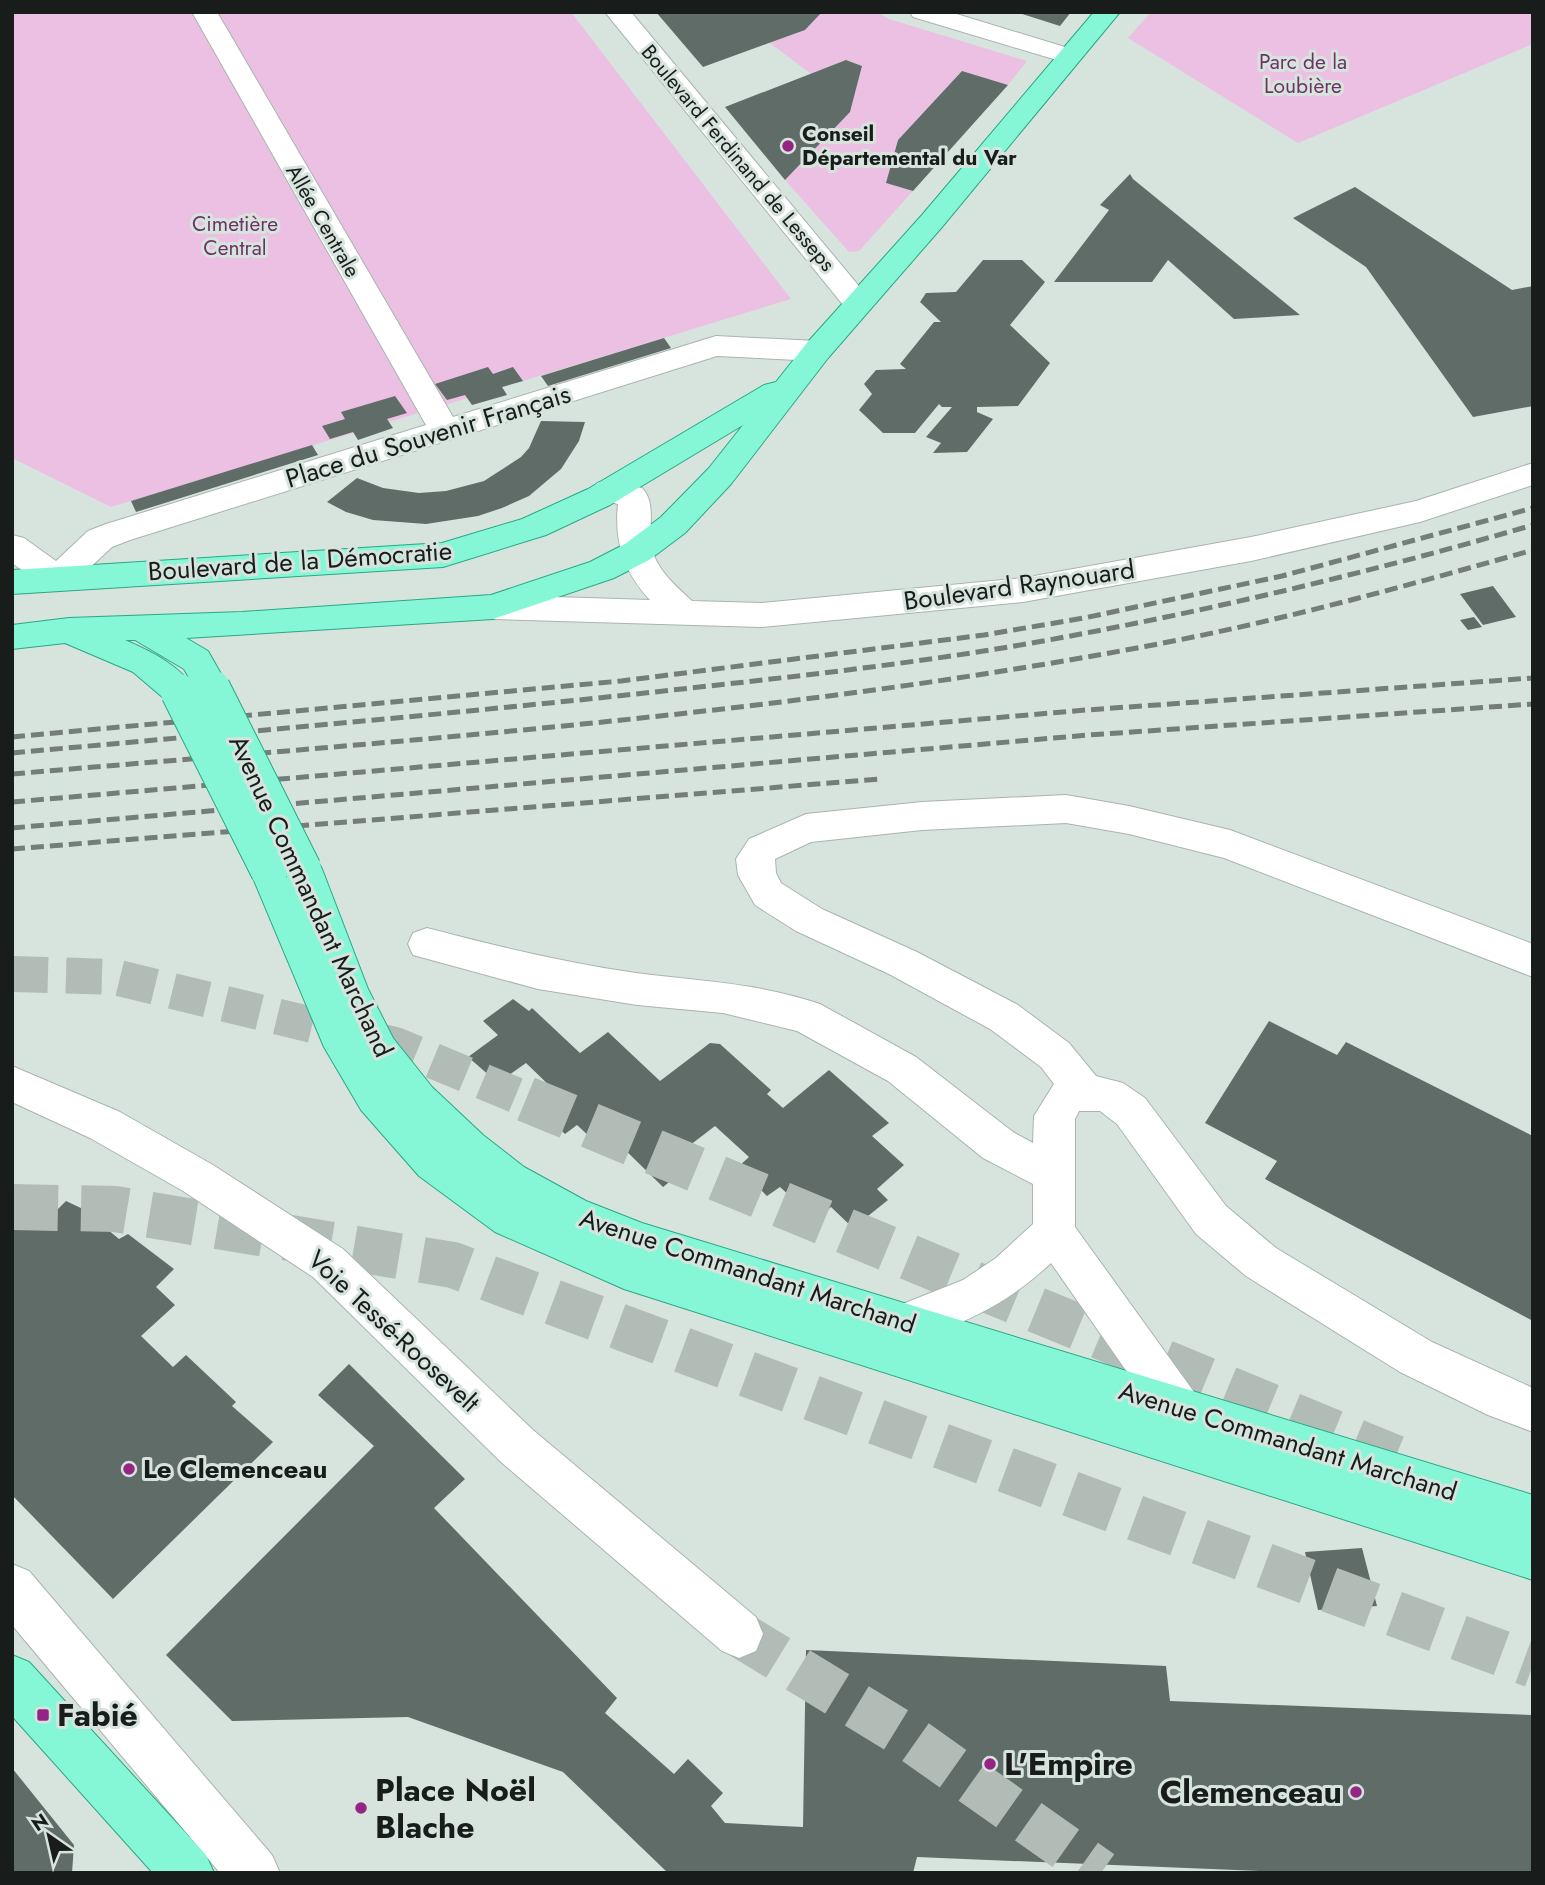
<svg xmlns="http://www.w3.org/2000/svg" width="1545" height="1885" font-family="Jost,sans-serif">
<style>
.green{fill:#ebc0e2}
.building{fill:#606c67}
.lines{fill:none;stroke-linecap:round;stroke-linejoin:round}
.minor-tunnel{stroke:#b1bcb7;stroke-width:46;stroke-dasharray:46 23;stroke-linecap:butt}
.highway-tunnel-far1{stroke:#b1bcb7;stroke-width:36;stroke-dasharray:36 18;stroke-linecap:butt}
.highway-tunnel{stroke:#b1bcb7;stroke-width:46;stroke-dasharray:46 23;stroke-linecap:butt}
.minor-casing{stroke:#a8b4af;stroke-width:2}
.major-casing{stroke:#2aa784;stroke-width:2}
.minor{fill:#fff;fill-rule:evenodd}
.major{fill:#85f7d7;fill-rule:evenodd}
.rail{stroke:#757d7a;stroke-width:5;stroke-dasharray:13 6;stroke-linecap:butt}
.major-bridge-casing{stroke:#2aa784;stroke-width:38;stroke-linecap:butt}
.major-bridge{stroke:#85f7d7;stroke-width:36}
.poi-dot{fill:#942585;stroke:#d7e4de;stroke-width:2.5}
.labels{text-anchor:middle;dominant-baseline:central;stroke-width:6;stroke-linejoin:round;paint-order:stroke}
.far-park-label{font-size:21px;fill:#6d3364;stroke:#d7e4de}
.far-poi-label{font-size:21px;font-weight:bold;fill:#181d1b;stroke:#d7e4de;text-anchor:start}
.far-street-label{font-size:21px;fill:#181d1b;stroke:#d7e4de}
.street-label{font-size:26px;fill:#181d1b;stroke:#d7e4de}
.poi-label{font-size:26px;font-weight:bold;fill:#181d1b;stroke:#d7e4de;text-anchor:start}
.near-poi-label{font-size:32px;font-weight:bold;fill:#181d1b;stroke:#d7e4de;text-anchor:start}
</style>
<rect width="100%" height="100%" fill="#d7e4de"/>
<path class="green" d="M 12,12 L 571,12 L 791,299 L 111,507 L 12,458 Z
M 822,12 L 877,12 L 889,19 L 1027,61 L 1008,85 L 962,71 L 898,140 L 886,183 L 913,191 L 859,251 L 849,252 L 785,180 L 850,112 L 862,66 L 846,60 L 811,74 L 770,43 L 805,30 Z
M 1151,12 L 1533,12 L 1533,44 L 1298,143 L 1128,38 Z"/>
<path class="building" d="M 656,12 L 822,12 L 805,30 L 703,67 Z
M 1016,12 L 1071,12 L 1060,26 Z
M 846,60 L 862,66 L 850,112 L 785,180 L 725,107 Z
M 962,71 L 1008,85 L 913,191 L 886,183 L 898,140 Z
M 1130,174 L 1133,179 L 1300,315 L 1234,319 L 1168,260 L 1152,282 L 1054,282 L 1109,210 L 1100,205 Z
M 1355,187 L 1512,290 L 1533,286 L 1533,406 L 1473,417 L 1366,267 L 1293,218 Z
M 983,260 L 1022,260 L 1045,282 L 1010,325 L 1050,363 L 1018,406 L 977,407 L 977,412 L 993,419 L 967,452 L 933,453 L 941,443 L 926,437 L 952,407 L 942,407 L 939,404 L 915,433 L 883,433 L 859,410 L 872,394 L 864,384 L 876,370 L 906,369 L 900,364 L 934,322 L 941,322 L 920,302 L 926,293 L 956,292 Z
M 664,338 L 671,348 L 548,386 L 541,376 Z
M 488,367 L 493,374 L 513,367 L 523,381 L 502,387 L 507,395 L 472,405 L 465,395 L 447,400 L 435,384 Z
M 395,396 L 407,413 L 387,419 L 393,428 L 358,440 L 353,432 L 330,439 L 322,426 L 345,419 L 341,412 Z
M 541,421 L 585,422 L 579,441 L 561,469 L 529,496 L 502,508 L 478,516 L 426,524 L 373,520 L 346,512 L 327,502 L 357,478 L 383,488 L 419,493 L 446,491 L 484,481 L 521,457 L 529,448 Z
M 312,445 L 318,455 L 136,512 L 131,501 Z
M 1493,586 L 1516,617 L 1483,625 L 1460,594 Z
M 1474,617 L 1482,627 L 1468,630 L 1460,620 Z
M 513,999 L 529,1011 L 532,1008 L 580,1053 L 608,1032 L 660,1081 L 710,1043 L 720,1044 L 771,1090 L 767,1094 L 783,1108 L 829,1070 L 889,1123 L 872,1136 L 904,1165 L 877,1189 L 888,1200 L 853,1228 L 831,1207 L 816,1220 L 780,1187 L 767,1196 L 738,1167 L 749,1157 L 715,1126 L 685,1149 L 697,1160 L 663,1187 L 615,1140 L 603,1149 L 577,1125 L 565,1134 L 535,1106 L 555,1091 L 526,1063 L 498,1083 L 468,1057 L 498,1035 L 483,1021 Z
M 1269,1021 L 1337,1055 L 1346,1042 L 1533,1136 L 1533,1321 L 1265,1179 L 1277,1161 L 1205,1123 Z
M 12,1188 L 58,1209 L 66,1201 L 83,1209 L 119,1239 L 128,1234 L 174,1269 L 156,1287 L 175,1305 L 141,1336 L 173,1367 L 186,1355 L 236,1402 L 232,1406 L 273,1442 L 113,1599 L 12,1495 Z
M 349,1364 L 465,1479 L 434,1508 L 617,1698 L 605,1713 L 674,1774 L 688,1759 L 723,1793 L 711,1806 L 725,1823 L 803,1827 L 806,1650 L 1166,1666 L 1170,1701 L 1533,1715 L 1533,1873 L 1308,1873 L 917,1857 L 913,1873 L 668,1873 L 563,1772 L 408,1717 L 232,1721 L 166,1655 L 374,1446 L 318,1395 Z
M 1362,1548 L 1377,1606 L 1318,1610 L 1305,1552 Z
M 12,1768 L 74,1845 L 72,1873 L 12,1873 Z"/>
<g class="lines">
<path class="minor-tunnel" d="M 739,1634 L 911,1739 L 1101,1873"/>
<path class="highway-tunnel-far1" d="M 12,974 L 115,977 L 395,1045 L 530,1101"/>
<path class="highway-tunnel" d="M 526,1099 L 1395,1458
M 12,1207 L 115,1209 L 453,1265 L 1533,1665"/>
<g class="minor-casing">
<path id="minor" d="M 192,12 L 217,12 L 453,417 L 716,336 L 817,341 L 828,344 L 832,351 L 828,358 L 817,361 L 717,356 L 130,540 L 112,547 L 69,587 L 57,591 L 45,587 L 12,563 L 12,535 L 24,538 L 56,561 L 88,531 L 106,524 L 426,425 Z
M 605,12 L 631,12 L 868,297 L 873,304 L 868,311 L 858,313 L 848,311 Z
M 910,12 L 950,12 L 1078,51 L 1082,56 L 1078,61 L 1069,64 L 1060,61 L 913,17 Z
M 1533,463 L 1533,485 L 1420,522 L 1251,561 L 1023,602 L 761,627 L 493,619 L 481,616 L 476,607 L 481,598 L 493,595 L 650,600 C 624,572 614,542 618,504 L 597,499 L 592,491 L 597,483 L 608,480 L 642,488 C 658,504 646,532 653,553 C 660,573 677,587 692,601 L 761,603 L 1023,578 L 1251,537 L 1416,501 Z
M 1066,795 L 1129,806 L 1230,830 L 1533,944 L 1533,977 L 1224,858 L 1129,834 L 1066,823 L 922,830 L 811,842 L 775,859 L 776,873 L 781,883 L 822,909 L 917,952 L 1018,1005 L 1069,1043 L 1096,1076 L 1123,1083 L 1145,1098 L 1226,1206 L 1276,1248 L 1432,1342 L 1533,1388 L 1533,1432 L 1488,1415 L 1400,1372 L 1246,1276 L 1196,1234 L 1117,1124 L 1100,1111 L 1079,1111 L 1075,1119 L 1075,1227 L 1194,1392 L 1201,1407 L 1194,1422 L 1178,1429 L 1162,1422 L 1051,1263 C 1004,1307 964,1322 906,1345 L 890,1339 L 884,1324 L 890,1309 L 963,1280 L 996,1258 L 1033,1224 L 1033,1184 L 983,1158 L 888,1081 L 797,1031 L 723,1013 L 637,1005 L 538,989 L 413,955 L 408,944 L 413,933 L 427,928 C 496,946 565,963 636,973 C 699,981 759,983 820,1004 L 916,1057 L 1013,1132 L 1033,1143 L 1034,1116 L 1054,1084 L 1041,1067 L 990,1029 L 889,974 L 796,931 L 755,905 L 738,875 L 736,859 L 749,839 L 806,814 L 922,802 Z
M 12,1066 L 120,1112 L 213,1165 L 343,1249 L 533,1430 L 756,1617 L 763,1634 L 756,1651 L 739,1658 L 722,1651 L 501,1462 L 313,1277 L 183,1191 L 90,1138 L 12,1102 Z
M 12,1564 L 29,1571 L 272,1855 L 280,1873 L 220,1873 L 12,1625 Z"/>
</g>
<g class="major-casing">
<path id="major" d="M 1094,12 L 1120,12 L 942,227 L 828,358 L 731,484 L 685,533 L 649,560 L 614,578 L 493,619 L 186,638 L 208,651 L 229,688 L 224,697 L 212,701 L 200,697 L 184,669 L 135,640 L 125,640 C 152,652 182,666 196,692 L 191,701 L 179,705 L 167,701 L 133,672 L 65,643 L 12,649 L 12,625 L 69,618 L 242,612 L 491,595 L 590,562 L 625,544 L 661,517 L 709,468 L 743,425 L 610,505 L 546,535 L 443,567 L 12,594 L 12,570 L 442,543 L 522,519 L 588,489 L 764,385 L 776,382 L 806,344 L 922,215 Z
M 303,854 L 316,858 L 322,869 L 368,989 L 393,1038 L 432,1087 L 483,1135 L 524,1167 L 586,1201 L 642,1223 L 1533,1495 L 1533,1580 L 624,1289 L 495,1232 L 419,1176 L 361,1110 L 324,1047 L 250,871 L 256,860 L 269,856 L 282,860 L 285,867 L 290,858 Z
M 12,1655 L 29,1662 L 206,1855 L 214,1873 L 153,1873 L 12,1716 Z"/>
</g>
<use href="#minor" class="minor"/>
<use href="#major" class="major"/>
<path class="rail" d="M 12,737 L 621,681 L 984,635 L 1084,618 L 1282,576 L 1533,508
M 12,753 C 220,734 429,716 636,694 C 772,679 909,665 1043,641 C 1209,611 1372,572 1533,525
M 12,774 C 395,741 780,716 1158,644 C 1285,620 1409,585 1533,550
M 12,802 L 1086,710 L 1533,678
M 12,828 L 1089,735 L 1533,704
M 12,849 L 880,779"/>
<g class="major-bridge-casing">
<path id="major-bridge" d="M 212,688 L 303,869
M 179,692 L 269,871"/>
</g>
<use href="#major-bridge" class="major-bridge"/>
</g>
<g class="poi-dot">
<circle cx="788" cy="146" r="7"/>
<circle cx="129" cy="1469" r="7"/>
<rect x="36" y="1708" width="14" height="14" rx="3.5"/>
<circle cx="990" cy="1764" r="7"/>
<circle cx="1356" cy="1792" r="7"/>
<circle cx="361" cy="1808" r="7"/>
</g>
<g class="labels">
<g class="far-park-label">
<text x="1303" y="62">Parc de la<tspan x="1303" dy="24">Loubière</tspan></text>
<text x="235" y="224">Cimetière<tspan x="235" dy="24">Central</tspan></text>
</g>
<g class="far-poi-label">
<text x="802" y="134">Conseil<tspan x="802" dy="24">Départemental du Var</tspan></text>
</g>
<g class="far-street-label">
<text transform="translate(738 158) rotate(50)">Boulevard Ferdinand de Lesseps</text>
<text transform="translate(323 221) rotate(60)">Allée Centrale</text>
</g>
<g class="street-label">
<text transform="translate(428 436) rotate(-17)">Place du Souvenir Français</text>
<text transform="translate(300 561) rotate(-4)">Boulevard de la Démocratie</text>
<text transform="translate(1019 585) rotate(-8)">Boulevard Raynouard</text>
<text transform="translate(311 896) rotate(65)">Avenue Commandant Marchand</text>
<text transform="translate(748 1271) rotate(18)">Avenue Commandant Marchand</text>
<text transform="translate(394 1331) rotate(43)">Voie Tessé-Roosevelt</text>
<text transform="translate(1288 1441) rotate(17)">Avenue Commandant Marchand</text>
</g>
<g class="poi-label">
<text x="143" y="1469">Le Clemenceau</text>
</g>
<g class="near-poi-label">
<text x="57" y="1715">Fabié</text>
<text x="1004" y="1764">L'Empire</text>
<text x="375" y="1790">Place Noël<tspan x="375" dy="37">Blache</tspan></text>
<text x="1342" y="1792" text-anchor="end">Clemenceau</text>
</g>
</g>
<rect width="1545" height="1885" fill="none" stroke="#181d1b" stroke-width="28"/>
<g transform="translate(49 1836) rotate(326)" stroke="#d7e4de" stroke-width="5" paint-order="stroke">
<path d="M0-5L12 26L0 18L-12 26Z" fill="#181d1b"/>
<text y="-10" font-size="19" font-weight="bold" text-anchor="middle" fill="#181d1b">N</text>
</g>
</svg>
